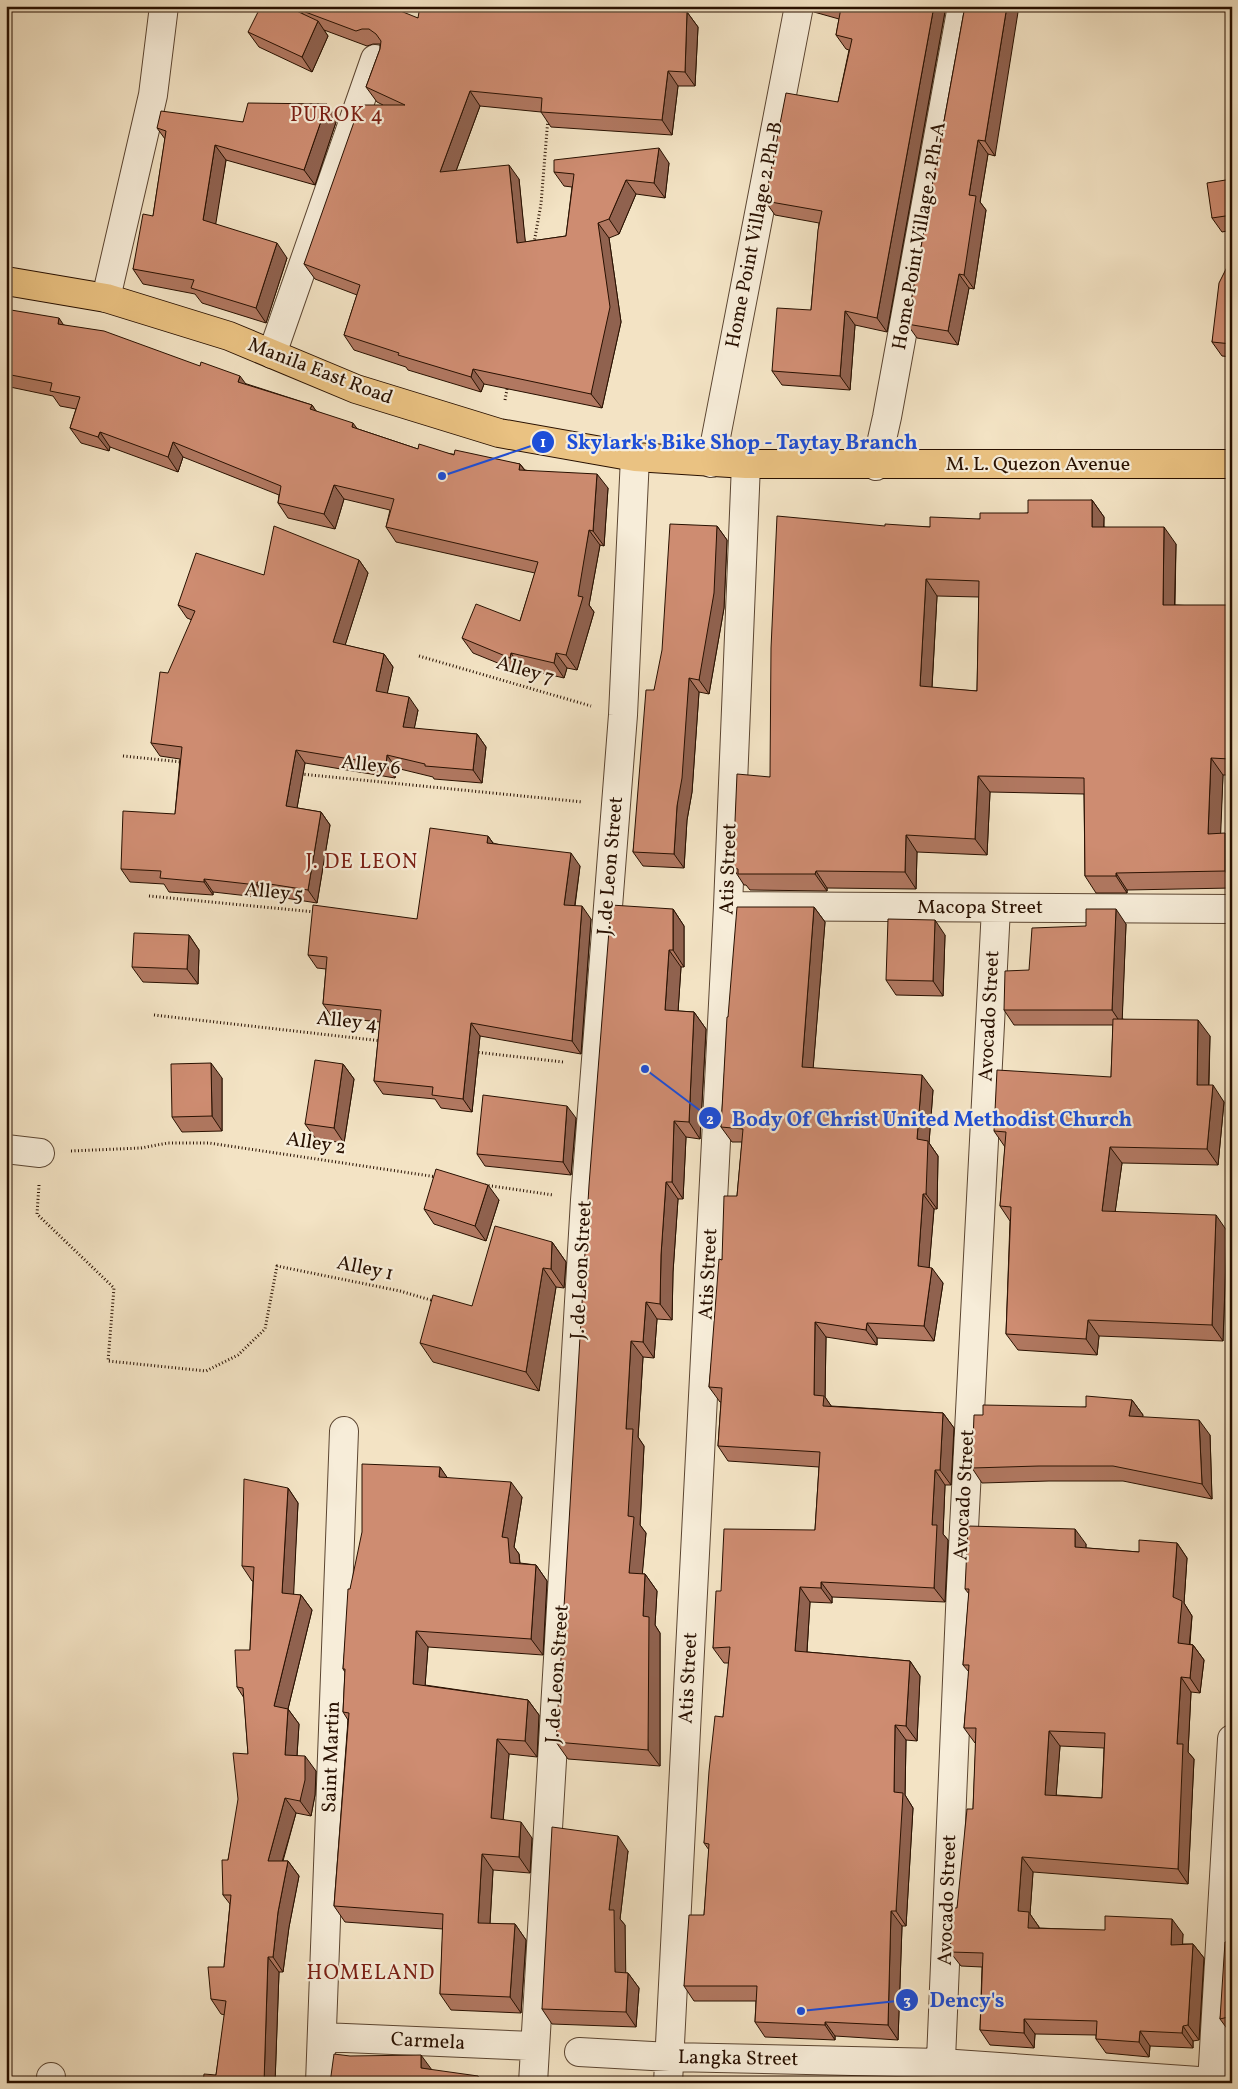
<svg xmlns="http://www.w3.org/2000/svg" width="1238" height="2089" font-family="Vollkorn,serif">
<style>
.lines{fill:none;stroke-linecap:round;stroke-linejoin:round}
.minor-casing{stroke:#5b4531;stroke-width:30}
.major-casing{stroke:#281000;stroke-width:30}
.path{stroke:#281000;stroke-width:3;stroke-dasharray:1 2.5;stroke-linecap:butt}
.minor{stroke:#f7edd9;stroke-width:28}
.major{stroke:#eac282;stroke-width:28}
.wall{fill:#b17861;stroke:#281000;fill-rule:evenodd}
.shaded-wall{fill:#90624f;stroke:#281000}
.building{fill:#ce8c71;stroke:#281000;fill-rule:evenodd}
.labels{text-anchor:middle;dominant-baseline:central;stroke-width:4.5;stroke-linejoin:round;paint-order:stroke}
.street-label{font-size:20px;fill:#281000;stroke:#f7edd9}
.neighbourhood-label{font-size:21px;letter-spacing:1px;fill:#7a1f14;stroke:#f7edd9}
.leader{fill:none;stroke:#1d4ed8;stroke-width:2}
.callout-dot{fill:#1d4ed8;stroke:#f7edd9;stroke-width:2}
.mark-label{font-size:15px;text-anchor:middle;font-weight:bold;fill:#fff}
.callout-label{font-size:21px;text-anchor:middle;font-weight:bold;fill:#1d4ed8;stroke:#f7edd9;stroke-width:4.5;stroke-linejoin:round;paint-order:stroke}
</style>
<rect width="100%" height="100%" fill="#f3e3c4"/>
<filter id="stains"><feTurbulence type="fractalNoise" baseFrequency=".004" numOctaves="4"/><feColorMatrix values="0 0 0 0 .2 0 0 0 0 .09 0 0 0 0 .02 0 0 0 .5 -.17"/></filter>
<radialGradient id="worn" r=".72"><stop offset=".6" stop-color="#630" stop-opacity="0"/><stop offset="1" stop-color="#630" stop-opacity=".3"/></radialGradient>
<g class="lines">
<g class="minor-casing">
<path id="minor" d="M 106,298 L 153,95 L 164,6
M 272,354 L 375,59
M 711,463 L 799,6
M 876,466 L 887,417 L 962,6
M 728,906 L 1232,909
M 6,1149 L 40,1153
M 322,2037 L 534,2046
M 579,2052 L 670,2057 L 941,2063 L 1227,2083
M 51,2083 L 51,2077
M 320,2083 L 344,1431
M 533,2083 L 585,1200 L 623,715 L 635,457
M 668,2083 L 728,906 L 746,464
M 940,2083 L 961,1586 L 996,908
M 1212,2083 L 1232,1739"/>
</g>
<g class="major-casing">
<path id="major" d="M 6,281 L 106,298 L 229,336 L 356,389 L 499,433 L 635,457 L 746,464 L 1232,464"/>
</g>
<path class="path" d="M 534,243 L 541,204 L 548,118
M 505,400 L 508,384
M 419,656 L 591,706
M 123,756 L 182,762
M 301,774 L 583,802
M 149,896 L 315,912
M 154,1015 L 382,1041
M 475,1052 L 563,1062
M 71,1151 L 141,1148 L 168,1143 L 209,1143 L 437,1177
M 39,1185 L 37,1214 L 114,1288 L 108,1361 L 206,1371 L 238,1355 L 265,1329 L 277,1266 L 400,1291 L 434,1301
M 485,1185 L 553,1195"/>
<use href="#minor" class="minor"/>
<use href="#major" class="major"/>
</g>
<path class="wall" d="M 810,6 L 946,6 L 887,332 L 855,325 L 850,390 L 782,385 L 772,371 L 811,310 L 819,223 L 775,215 L 765,201 L 838,102 L 849,50 L 846,49 L 836,35 L 839,19 L 814,12 Z
M 965,6 L 995,156 L 988,154 L 980,202 L 986,210 L 974,289 L 969,288 L 958,345 L 917,338 L 907,324 Z
M 473,9 L 618,9 L 687,12 L 698,27 L 695,86 L 678,86 L 672,135 L 551,127 L 541,112 L 480,106 L 456,171 L 519,179 L 525,242 L 566,236 L 572,187 L 564,186 L 554,172 L 669,163 L 665,198 L 636,194 L 619,234 L 609,238 L 621,322 L 602,408 L 484,384 L 481,392 L 408,370 L 406,367 L 354,350 L 344,335 L 357,295 L 315,279 L 304,264 L 383,105 L 377,102 L 366,87 L 380,49 L 380,44 L 373,44 L 367,46 L 324,30 L 328,36 L 312,72 L 259,47 L 248,32 L 303,14 L 300,10 L 418,18 Z
M 337,119 L 315,185 L 226,160 L 215,224 L 287,258 L 266,323 L 202,303 L 195,294 L 143,284 L 133,269 L 153,216 L 165,139 L 157,128 L 243,122 Z
M 1232,179 L 1232,230 L 1222,232 L 1212,218 Z
M 1232,257 L 1232,357 L 1222,356 L 1212,342 Z
M 64,325 L 312,405 L 316,411 L 358,429 L 418,449 L 520,464 L 525,470 L 608,488 L 604,546 L 600,545 L 589,605 L 594,612 L 577,670 L 567,668 L 564,678 L 521,668 L 520,672 L 473,653 L 462,638 L 520,621 L 535,573 L 396,542 L 386,527 L 390,510 L 344,499 L 335,529 L 288,518 L 278,503 L 279,495 L 183,457 L 178,472 L 110,447 L 109,451 L 81,443 L 70,428 L 76,409 L 60,406 L 53,396 L 10,387 L 6,381 L 6,337 Z
M 1092,500 L 1104,517 L 1104,527 L 1176,544 L 1175,605 L 1232,608 L 1232,775 L 1223,775 L 1220,834 L 1232,844 L 1232,888 L 1127,890 L 1127,893 L 1096,893 L 1085,876 L 1084,794 L 990,792 L 987,855 L 917,852 L 916,889 L 827,888 L 827,891 L 750,890 L 746,885 L 744,885 L 733,868 L 770,777 L 885,526 L 930,527 L 980,519 L 1028,513 ZM 937,596 L 979,597 L 977,691 L 932,688 Z
M 717,526 L 727,540 L 724,608 L 709,694 L 699,692 L 692,792 L 687,820 L 684,868 L 643,866 L 633,852 L 654,690 Z
M 359,560 L 368,573 L 345,645 L 384,654 L 393,667 L 387,693 L 418,710 L 414,729 L 477,734 L 486,747 L 482,783 L 434,779 L 433,777 L 396,768 L 395,778 L 305,763 L 297,808 L 321,812 L 330,825 L 317,903 L 266,895 L 266,898 L 213,892 L 213,895 L 169,892 L 164,884 L 130,882 L 121,869 L 175,814 L 180,759 L 160,756 L 151,743 L 192,620 L 187,618 L 178,605 L 264,575 Z
M 488,836 L 493,843 L 580,866 L 575,906 L 591,919 L 581,1054 L 480,1036 L 472,1112 L 441,1108 L 435,1099 L 383,1094 L 374,1081 L 380,1022 L 332,1017 L 323,1004 L 326,969 L 317,968 L 308,955 L 417,919 Z
M 814,907 L 825,922 L 813,1068 L 933,1090 L 929,1143 L 938,1156 L 937,1209 L 934,1209 L 929,1267 L 943,1283 L 934,1341 L 877,1338 L 877,1345 L 826,1337 L 825,1397 L 831,1406 L 943,1413 L 954,1428 L 951,1485 L 945,1485 L 943,1534 L 948,1540 L 945,1602 L 832,1597 L 832,1603 L 810,1602 L 807,1652 L 910,1661 L 920,1676 L 917,1741 L 906,1740 L 905,1795 L 913,1808 L 906,1926 L 902,1926 L 898,2040 L 835,2036 L 835,2040 L 765,2037 L 755,2022 L 756,2001 L 694,2001 L 684,1986 L 704,1915 L 709,1850 L 704,1843 L 723,1717 L 729,1663 L 724,1663 L 713,1648 L 721,1591 L 815,1530 L 819,1467 L 728,1461 L 718,1446 L 721,1402 L 720,1402 L 709,1387 L 722,1260 L 737,1196 L 742,1142 L 732,1142 L 721,1127 L 728,1017 Z
M 673,909 L 684,926 L 684,967 L 681,967 L 678,1011 L 694,1012 L 706,1029 L 700,1139 L 686,1137 L 683,1199 L 678,1199 L 673,1272 L 672,1320 L 657,1319 L 654,1358 L 643,1357 L 638,1437 L 644,1446 L 640,1525 L 646,1533 L 642,1574 L 645,1574 L 657,1591 L 655,1625 L 660,1633 L 660,1766 L 568,1759 L 556,1742 Z
M 1126,924 L 1122,1019 L 1210,1036 L 1209,1085 L 1224,1102 L 1218,1165 L 1122,1163 L 1115,1212 L 1227,1231 L 1223,1341 L 1099,1336 L 1097,1355 L 1018,1350 L 1006,1334 L 1010,1221 L 1000,1206 L 1005,1147 L 994,1131 L 1111,1077 L 1113,1025 L 1014,1025 L 1004,1010 L 1029,970 L 1086,926 Z
M 189,935 L 199,950 L 198,984 L 143,982 L 132,967 Z
M 945,935 L 943,996 L 896,995 L 886,980 Z
M 343,1064 L 354,1079 L 344,1143 L 316,1139 L 305,1124 Z
M 222,1078 L 222,1131 L 182,1132 L 172,1117 Z
M 576,1118 L 571,1175 L 485,1166 L 477,1154 Z
M 499,1200 L 486,1241 L 434,1224 L 424,1209 Z
M 552,1242 L 566,1262 L 564,1288 L 556,1287 L 539,1391 L 433,1362 L 420,1343 L 472,1306 Z
M 1132,1400 L 1143,1415 L 1142,1417 L 1210,1435 L 1212,1499 L 1123,1481 L 1049,1481 L 982,1483 L 972,1468 L 983,1415 L 1086,1407 Z
M 440,1467 L 447,1478 L 522,1497 L 514,1547 L 519,1554 L 520,1563 L 536,1565 L 547,1581 L 543,1655 L 428,1647 L 425,1685 L 528,1700 L 539,1715 L 537,1757 L 509,1754 L 503,1819 L 532,1838 L 530,1873 L 493,1870 L 490,1924 L 515,1924 L 526,1940 L 521,2013 L 451,2010 L 440,1994 L 443,1929 L 345,1922 L 334,1906 L 348,1720 L 343,1712 L 345,1672 L 343,1669 L 350,1589 Z
M 288,1488 L 298,1503 L 293,1595 L 301,1595 L 312,1610 L 288,1709 L 299,1724 L 297,1756 L 316,1771 L 315,1795 L 311,1816 L 296,1813 L 283,1861 L 288,1861 L 299,1876 L 289,1927 L 283,1972 L 279,1972 L 275,2083 L 203,2083 L 216,2075 L 225,2015 L 221,2014 L 211,1999 L 224,1967 L 230,1904 L 223,1895 L 228,1860 L 248,1754 L 244,1698 L 237,1687 L 250,1650 L 253,1581 L 252,1581 L 242,1566 Z
M 1177,1543 L 1187,1558 L 1184,1603 L 1192,1616 L 1190,1644 L 1193,1645 L 1204,1660 L 1200,1693 L 1191,1692 L 1188,1752 L 1194,1759 L 1188,1884 L 1033,1872 L 1030,1914 L 1039,1927 L 1039,1928 L 1183,1934 L 1182,1944 L 1193,1944 L 1204,1958 L 1199,2040 L 1193,2041 L 1193,2048 L 1150,2046 L 1149,2057 L 1106,2053 L 1096,2039 L 1096,2035 L 1035,2034 L 1034,2048 L 990,2045 L 980,2030 L 982,1967 L 961,1966 L 950,1952 L 957,1908 L 973,1809 L 976,1743 L 975,1743 L 964,1728 L 969,1672 L 963,1665 L 969,1594 L 965,1589 L 1086,1544 L 1086,1548 L 1139,1552 ZM 1060,1746 L 1104,1748 L 1102,1798 L 1056,1795 Z
M 628,1851 L 620,1919 L 625,1925 L 625,1973 L 628,1973 L 639,1988 L 636,2027 L 552,2024 L 542,2009 Z
M 1232,1941 L 1232,2033 L 1231,2034 L 1220,2019 Z"/>
<path class="shaded-wall" d="M 607,6 L 618,6 L 617,23 L 607,8 Z
M 934,6 L 946,6 L 887,332 L 877,318 Z
M 1007,6 L 1019,6 L 995,156 L 985,141 Z
M 687,12 L 698,27 L 695,86 L 685,72 Z
M 318,21 L 328,36 L 312,72 L 302,57 Z
M 668,71 L 678,86 L 672,135 L 662,120 Z
M 470,91 L 480,106 L 450,187 L 440,172 Z
M 327,104 L 337,119 L 315,185 L 304,170 Z
M 978,140 L 988,154 L 980,202 L 986,210 L 974,289 L 964,275 L 969,195 Z
M 215,145 L 226,160 L 214,235 L 203,220 Z
M 659,148 L 669,163 L 665,198 L 654,183 Z
M 509,165 L 519,179 L 527,258 L 517,243 Z
M 626,180 L 636,194 L 619,234 L 609,219 Z
M 598,223 L 609,238 L 621,322 L 602,408 L 591,394 Z
M 277,243 L 287,258 L 266,323 L 256,308 Z
M 959,274 L 969,288 L 958,345 L 948,331 Z
M 845,311 L 855,325 L 850,390 L 840,376 Z
M 59,318 L 69,333 L 58,324 Z
M 473,369 L 484,384 L 481,392 L 471,377 Z
M 240,376 L 251,391 L 238,382 Z
M 312,405 L 322,420 L 310,409 Z
M 353,423 L 364,438 L 352,427 Z
M 100,432 L 110,447 L 109,451 L 98,437 Z
M 173,442 L 183,457 L 178,472 L 168,457 Z
M 520,464 L 531,479 L 519,470 Z
M 597,474 L 608,488 L 604,546 L 593,531 Z
M 334,485 L 344,499 L 335,529 L 324,514 Z
M 1092,500 L 1104,517 L 1103,543 L 1092,527 Z
M 717,526 L 727,540 L 724,608 L 709,694 L 699,680 Z
M 1164,527 L 1176,544 L 1174,622 L 1163,605 Z
M 589,530 L 600,545 L 589,605 L 594,612 L 577,670 L 566,655 Z
M 359,560 L 368,573 L 342,655 L 333,642 Z
M 926,579 L 937,596 L 931,703 L 920,686 Z
M 1230,605 L 1232,608 L 1232,761 L 1230,759 L 1228,708 Z
M 511,653 L 521,668 L 520,672 L 510,658 Z
M 556,653 L 567,668 L 564,678 L 554,663 Z
M 384,654 L 393,667 L 385,704 L 376,691 Z
M 689,678 L 699,692 L 692,792 L 687,820 L 684,868 L 674,854 L 677,806 Z
M 409,697 L 418,710 L 412,740 L 403,727 Z
M 477,734 L 486,747 L 482,783 L 473,770 Z
M 296,750 L 305,763 L 295,819 L 286,806 Z
M 387,755 L 396,768 L 395,778 L 386,765 Z
M 1211,758 L 1223,775 L 1220,851 L 1208,834 Z
M 978,776 L 990,792 L 987,855 L 975,839 Z
M 321,812 L 330,825 L 317,903 L 308,890 Z
M 1225,833 L 1232,844 L 1232,881 L 1225,871 Z
M 906,835 L 917,852 L 916,889 L 905,872 Z
M 488,836 L 497,849 L 487,843 Z
M 571,853 L 580,866 L 573,918 L 564,905 Z
M 816,871 L 827,888 L 827,891 L 815,874 Z
M 1116,873 L 1127,890 L 1127,893 L 1116,876 Z
M 204,879 L 213,892 L 213,895 L 204,882 Z
M 257,882 L 266,895 L 266,898 L 257,885 Z
M 582,906 L 591,919 L 581,1054 L 572,1041 Z
M 814,907 L 825,922 L 812,1082 L 802,1067 Z
M 673,909 L 684,926 L 684,967 L 673,950 Z
M 1116,909 L 1126,924 L 1122,1025 L 1112,1010 Z
M 935,920 L 945,935 L 943,996 L 933,981 Z
M 189,935 L 199,950 L 198,984 L 187,969 Z
M 669,950 L 681,967 L 677,1027 L 665,1010 Z
M 694,1012 L 706,1029 L 700,1139 L 689,1122 Z
M 1198,1020 L 1210,1036 L 1208,1102 L 1197,1085 Z
M 471,1023 L 480,1036 L 472,1112 L 463,1099 Z
M 211,1063 L 222,1078 L 222,1131 L 212,1116 Z
M 343,1064 L 354,1079 L 344,1143 L 334,1128 Z
M 922,1075 L 933,1090 L 929,1143 L 938,1156 L 937,1209 L 926,1194 L 917,1139 Z
M 1213,1085 L 1224,1102 L 1218,1165 L 1207,1149 Z
M 567,1106 L 576,1118 L 571,1175 L 563,1162 Z
M 674,1121 L 686,1137 L 683,1199 L 672,1182 Z
M 1110,1147 L 1122,1163 L 1113,1227 L 1102,1211 Z
M 666,1182 L 678,1199 L 673,1272 L 672,1320 L 660,1304 L 661,1255 Z
M 488,1185 L 499,1200 L 486,1241 L 475,1226 Z
M 923,1194 L 934,1209 L 928,1281 L 918,1266 Z
M 1216,1215 L 1227,1231 L 1223,1341 L 1212,1325 Z
M 552,1242 L 566,1262 L 564,1288 L 551,1269 Z
M 543,1268 L 556,1287 L 539,1391 L 526,1372 Z
M 932,1268 L 943,1283 L 934,1341 L 924,1326 Z
M 646,1302 L 657,1319 L 654,1358 L 643,1342 Z
M 1088,1320 L 1099,1336 L 1097,1355 L 1086,1339 Z
M 815,1322 L 826,1337 L 825,1397 L 834,1410 L 833,1420 L 814,1395 Z
M 867,1323 L 877,1338 L 877,1345 L 866,1330 Z
M 631,1341 L 643,1357 L 638,1437 L 644,1446 L 640,1525 L 646,1533 L 641,1589 L 629,1573 L 626,1429 Z
M 1132,1400 L 1143,1415 L 1140,1431 L 1129,1416 Z
M 943,1413 L 954,1428 L 951,1485 L 940,1470 Z
M 1199,1420 L 1210,1435 L 1212,1499 L 1202,1484 Z
M 440,1467 L 451,1483 L 439,1477 Z
M 935,1470 L 945,1485 L 943,1534 L 948,1540 L 945,1602 L 934,1588 L 932,1525 Z
M 511,1482 L 522,1497 L 514,1547 L 519,1554 L 521,1578 L 510,1563 L 502,1537 Z
M 288,1488 L 298,1503 L 293,1608 L 282,1593 Z
M 1075,1529 L 1086,1544 L 1085,1562 L 1075,1547 Z
M 1177,1543 L 1187,1558 L 1184,1603 L 1192,1616 L 1188,1658 L 1178,1643 L 1173,1597 Z
M 536,1565 L 547,1581 L 543,1655 L 531,1639 Z
M 645,1574 L 657,1591 L 655,1625 L 660,1633 L 660,1766 L 648,1750 L 643,1616 Z
M 821,1582 L 832,1597 L 832,1603 L 821,1588 Z
M 800,1587 L 810,1602 L 806,1666 L 795,1651 Z
M 301,1595 L 312,1610 L 285,1721 L 274,1706 Z
M 416,1631 L 428,1647 L 424,1700 L 413,1684 Z
M 1193,1645 L 1204,1660 L 1200,1693 L 1190,1678 Z
M 910,1661 L 920,1676 L 917,1741 L 906,1726 Z
M 1181,1677 L 1191,1692 L 1188,1752 L 1194,1759 L 1188,1884 L 1178,1869 L 1177,1744 Z
M 528,1700 L 539,1715 L 537,1757 L 525,1741 Z
M 288,1709 L 299,1724 L 296,1770 L 285,1755 Z
M 895,1725 L 906,1740 L 905,1795 L 913,1808 L 906,1926 L 896,1911 L 894,1792 Z
M 1049,1731 L 1060,1746 L 1055,1810 L 1045,1795 Z
M 497,1739 L 509,1754 L 502,1833 L 491,1818 Z
M 305,1756 L 316,1771 L 315,1795 L 311,1816 L 300,1801 Z
M 285,1798 L 296,1813 L 278,1876 L 268,1861 Z
M 521,1822 L 532,1838 L 530,1873 L 519,1857 Z
M 618,1836 L 628,1851 L 620,1919 L 625,1925 L 626,1987 L 615,1972 L 609,1910 Z
M 482,1854 L 493,1870 L 489,1939 L 478,1923 Z
M 1022,1857 L 1033,1872 L 1030,1914 L 1039,1927 L 1038,1943 L 1028,1928 L 1018,1911 Z
M 288,1861 L 299,1876 L 289,1927 L 283,1972 L 273,1957 L 278,1912 Z
M 891,1911 L 902,1926 L 898,2040 L 888,2025 Z
M 1172,1919 L 1183,1934 L 1182,1960 L 1171,1945 Z
M 515,1924 L 526,1940 L 521,2013 L 510,1997 Z
M 1193,1944 L 1204,1958 L 1199,2040 L 1188,2025 Z
M 268,1957 L 279,1972 L 275,2083 L 264,2083 Z
M 628,1973 L 639,1988 L 636,2027 L 626,2012 Z
M 1024,2019 L 1035,2034 L 1034,2048 L 1024,2033 Z
M 825,2022 L 835,2036 L 835,2040 L 825,2025 Z
M 1183,2026 L 1193,2041 L 1193,2048 L 1182,2033 Z
M 1140,2031 L 1150,2046 L 1149,2057 L 1139,2042 Z
M 421,2055 L 432,2070 L 421,2068 Z
M 478,2076 L 483,2083 L 477,2083 Z"/>
<path class="building" d="M 261,6 L 286,6 L 318,21 L 302,57 L 248,32 Z
M 302,6 L 388,6 L 418,18 L 420,6 L 457,6 L 473,9 L 473,6 L 607,6 L 607,8 L 687,12 L 685,72 L 668,71 L 662,120 L 541,112 L 542,98 L 470,91 L 440,172 L 509,165 L 517,243 L 566,236 L 574,174 L 554,172 L 554,160 L 659,148 L 654,183 L 626,180 L 609,219 L 598,223 L 610,307 L 591,394 L 473,369 L 471,377 L 398,355 L 399,353 L 344,335 L 360,285 L 304,264 L 360,105 L 405,105 L 366,87 L 380,49 L 381,41 L 376,34 L 369,29 L 362,29 L 356,31 L 300,10 Z
M 835,6 L 934,6 L 877,318 L 845,311 L 840,376 L 772,371 L 777,308 L 811,310 L 818,230 L 822,211 L 765,201 L 786,93 L 838,102 L 852,39 L 836,35 L 841,8 Z
M 965,6 L 1007,6 L 985,141 L 978,140 L 969,195 L 976,196 L 964,275 L 959,274 L 948,331 L 907,324 Z
M 248,103 L 327,104 L 304,170 L 215,145 L 203,220 L 277,243 L 256,308 L 191,288 L 194,280 L 133,269 L 143,214 L 153,216 L 166,131 L 157,128 L 161,111 L 243,122 Z
M 1232,179 L 1232,215 L 1212,218 L 1207,183 Z
M 1232,257 L 1232,344 L 1212,342 L 1219,283 Z
M 11,310 L 59,318 L 58,324 L 104,331 L 200,366 L 201,362 L 240,376 L 238,382 L 312,405 L 310,409 L 353,423 L 352,427 L 418,449 L 419,444 L 454,455 L 455,450 L 520,464 L 519,470 L 597,474 L 593,531 L 589,530 L 578,596 L 583,597 L 566,655 L 556,653 L 554,663 L 511,653 L 510,658 L 462,638 L 476,604 L 520,621 L 538,562 L 386,527 L 394,499 L 334,485 L 324,514 L 278,503 L 281,486 L 173,442 L 168,457 L 100,432 L 98,437 L 70,428 L 80,397 L 50,391 L 52,383 L 6,374 L 6,337 Z
M 1028,500 L 1092,500 L 1092,527 L 1164,527 L 1163,605 L 1230,605 L 1228,708 L 1232,708 L 1230,759 L 1211,758 L 1208,834 L 1225,833 L 1225,871 L 1116,873 L 1116,876 L 1085,876 L 1084,778 L 978,776 L 975,839 L 906,835 L 905,872 L 816,871 L 815,874 L 738,874 L 738,869 L 733,868 L 737,774 L 770,777 L 771,648 L 777,516 L 885,526 L 885,524 L 930,527 L 930,517 L 980,519 L 980,513 L 1028,513 ZM 926,579 L 979,581 L 977,691 L 920,686 Z
M 670,524 L 717,526 L 714,593 L 699,680 L 689,678 L 682,778 L 677,806 L 674,854 L 633,852 L 646,690 L 654,690 L 662,650 Z
M 274,526 L 359,560 L 333,642 L 384,654 L 376,691 L 409,697 L 403,727 L 477,734 L 473,770 L 425,766 L 425,764 L 387,755 L 386,765 L 296,750 L 286,806 L 321,812 L 308,890 L 257,882 L 257,885 L 204,879 L 204,882 L 160,878 L 161,871 L 121,869 L 123,811 L 175,814 L 182,747 L 151,743 L 160,672 L 168,673 L 195,611 L 178,605 L 196,553 L 264,575 Z
M 430,828 L 488,836 L 487,843 L 571,853 L 564,905 L 582,906 L 572,1041 L 471,1023 L 463,1099 L 432,1095 L 433,1087 L 374,1081 L 381,1010 L 323,1004 L 327,957 L 308,955 L 313,905 L 417,919 Z
M 611,905 L 673,909 L 673,950 L 669,950 L 665,1010 L 694,1012 L 689,1122 L 674,1121 L 672,1182 L 666,1182 L 661,1255 L 660,1304 L 646,1302 L 643,1342 L 631,1341 L 626,1429 L 633,1429 L 628,1516 L 634,1517 L 629,1573 L 645,1574 L 643,1616 L 649,1617 L 648,1750 L 556,1742 L 589,1185 Z
M 737,907 L 814,907 L 802,1067 L 922,1075 L 917,1139 L 928,1141 L 926,1194 L 923,1194 L 918,1266 L 932,1268 L 924,1326 L 867,1323 L 866,1330 L 815,1322 L 814,1395 L 824,1396 L 823,1406 L 943,1413 L 940,1470 L 935,1470 L 932,1525 L 937,1525 L 934,1588 L 821,1582 L 821,1588 L 800,1587 L 795,1651 L 910,1661 L 906,1726 L 895,1725 L 894,1792 L 903,1793 L 896,1911 L 891,1911 L 888,2025 L 825,2022 L 825,2025 L 755,2022 L 757,1986 L 684,1986 L 689,1915 L 704,1915 L 709,1844 L 704,1843 L 709,1771 L 715,1716 L 723,1717 L 730,1647 L 713,1648 L 716,1591 L 721,1591 L 724,1529 L 815,1530 L 820,1452 L 718,1446 L 722,1388 L 709,1387 L 719,1259 L 722,1260 L 724,1196 L 737,1196 L 743,1129 L 721,1127 L 727,1017 L 728,1017 Z
M 1086,909 L 1116,909 L 1112,1010 L 1004,1010 L 1005,971 L 1029,970 L 1032,928 L 1086,926 Z
M 888,919 L 935,920 L 933,981 L 886,980 Z
M 134,933 L 189,935 L 187,969 L 132,967 Z
M 1113,1019 L 1198,1020 L 1197,1085 L 1213,1085 L 1207,1149 L 1110,1147 L 1102,1211 L 1216,1215 L 1212,1325 L 1088,1320 L 1086,1339 L 1006,1334 L 1011,1207 L 1000,1206 L 1006,1132 L 994,1131 L 997,1070 L 1111,1077 Z
M 315,1060 L 343,1064 L 334,1128 L 305,1124 Z
M 211,1063 L 212,1116 L 172,1117 L 171,1064 Z
M 483,1095 L 567,1106 L 563,1162 L 477,1154 Z
M 436,1169 L 488,1185 L 475,1226 L 424,1209 Z
M 495,1226 L 552,1242 L 551,1269 L 543,1268 L 526,1372 L 420,1343 L 433,1295 L 472,1306 Z
M 1086,1396 L 1132,1400 L 1129,1416 L 1199,1420 L 1202,1484 L 1113,1466 L 1039,1466 L 972,1468 L 974,1415 L 983,1415 L 983,1405 L 1086,1407 Z
M 362,1464 L 440,1467 L 439,1477 L 511,1482 L 502,1537 L 508,1538 L 510,1563 L 536,1565 L 531,1639 L 416,1631 L 413,1684 L 528,1700 L 525,1741 L 497,1739 L 491,1818 L 521,1822 L 519,1857 L 482,1854 L 478,1923 L 515,1924 L 510,1997 L 440,1994 L 443,1914 L 334,1906 L 349,1713 L 343,1712 L 345,1669 L 343,1669 L 348,1589 L 350,1589 L 362,1532 Z
M 244,1479 L 288,1488 L 282,1593 L 301,1595 L 274,1706 L 288,1709 L 285,1755 L 305,1756 L 305,1780 L 300,1801 L 285,1798 L 268,1861 L 288,1861 L 278,1912 L 273,1957 L 268,1957 L 264,2083 L 203,2083 L 204,2074 L 216,2075 L 226,2001 L 211,1999 L 208,1967 L 224,1967 L 231,1895 L 223,1895 L 222,1860 L 228,1860 L 238,1799 L 233,1753 L 248,1754 L 243,1688 L 237,1687 L 235,1650 L 250,1650 L 254,1567 L 242,1566 Z
M 968,1526 L 1075,1529 L 1075,1547 L 1139,1552 L 1139,1540 L 1177,1543 L 1173,1597 L 1182,1601 L 1178,1643 L 1193,1645 L 1190,1678 L 1181,1677 L 1177,1744 L 1183,1744 L 1178,1869 L 1022,1857 L 1018,1911 L 1029,1912 L 1028,1928 L 1105,1930 L 1105,1916 L 1172,1919 L 1171,1945 L 1193,1944 L 1188,2025 L 1183,2026 L 1182,2033 L 1140,2031 L 1139,2042 L 1096,2039 L 1097,2021 L 1024,2019 L 1024,2033 L 980,2030 L 983,1953 L 950,1952 L 953,1908 L 957,1908 L 967,1809 L 973,1809 L 976,1728 L 964,1728 L 969,1665 L 963,1665 L 969,1589 L 965,1589 ZM 1049,1731 L 1105,1733 L 1102,1798 L 1045,1795 Z
M 552,1827 L 618,1836 L 609,1910 L 614,1910 L 615,1972 L 628,1973 L 626,2012 L 542,2009 Z
M 1232,1941 L 1232,2016 L 1220,2019 L 1225,1942 Z
M 334,2054 L 350,2056 L 421,2055 L 421,2068 L 478,2076 L 477,2083 L 330,2083 Z
M 824,2081 L 891,2083 L 824,2083 Z"/>
<g class="labels">
<g class="street-label">
<text transform="translate(755 235) rotate(-79)">Home Point Village 2 Ph-B</text>
<text transform="translate(920 236) rotate(-80)">Home Point Village 2 Ph-A</text>
<text transform="translate(320 372) rotate(21)">Manila East Road</text>
<text x="1038" y="465">M. L. Quezon Avenue</text>
<text transform="translate(525 671) rotate(16)">Alley 7</text>
<text transform="translate(371 766) rotate(6)">Alley 6</text>
<text transform="translate(611 866) rotate(-85)">J. de Leon Street</text>
<text transform="translate(729 869) rotate(-88)">Atis Street</text>
<text transform="translate(274 893) rotate(6)">Alley 5</text>
<text x="980" y="908">Macopa Street</text>
<text transform="translate(990 1016) rotate(-87)">Avocado Street</text>
<text transform="translate(347 1022) rotate(6)">Alley 4</text>
<text transform="translate(316 1144) rotate(9)">Alley 2</text>
<text transform="translate(365 1269) rotate(12)">Alley 1</text>
<text transform="translate(582 1270) rotate(-87)">J. de Leon Street</text>
<text transform="translate(709 1274) rotate(-87)">Atis Street</text>
<text transform="translate(965 1495) rotate(-87)">Avocado Street</text>
<text transform="translate(558 1674) rotate(-86)">J. de Leon Street</text>
<text transform="translate(689 1678) rotate(-87)">Atis Street</text>
<text transform="translate(332 1757) rotate(-88)">Saint Martin</text>
<text transform="translate(948 1900) rotate(-88)">Avocado Street</text>
<text transform="translate(428 2042) rotate(3)">Carmela</text>
<text transform="translate(738 2059) rotate(1)">Langka Street</text>
</g>
<g class="neighbourhood-label">
<text x="337" y="115">PUROK 4</text>
<text x="362" y="862">J. DE LEON</text>
<text x="371" y="1973">HOMELAND</text>
</g>
</g>
<path class="leader" d="M442 476L543 442M645 1069L710 1118M801 2011L907 2000"/>
<g class="callout-dot">
<circle cx="442" cy="476" r="5"/>
<circle cx="645" cy="1069" r="5"/>
<circle cx="801" cy="2011" r="5"/>
<circle cx="543" cy="442" r="12"/>
<circle cx="710" cy="1118" r="12"/>
<circle cx="907" cy="2000" r="12"/>
</g>
<g class="mark-label">
<text x="543" y="447">1</text>
<text x="710" y="1124">2</text>
<text x="907" y="2005">3</text>
</g>
<g class="callout-label">
<text x="742" y="449">Skylark's Bike Shop - Taytay Branch</text>
<text x="932" y="1126">Body Of Christ United Methodist Church</text>
<text x="967" y="2007">Dency's</text>
</g>
<rect width="1238" height="2089" fill="none" stroke="#f3e3c4" stroke-width="25"/>
<rect x="8" y="8" width="1223" height="2074" fill="none" stroke="#281000" stroke-width="2.5"/>
<rect x="12" y="12" width="1213" height="2064" fill="none" stroke="#281000"/>
<rect width="100%" height="100%" filter="url(#stains)"/>
<rect width="100%" height="100%" fill="url(#worn)"/>
</svg>
